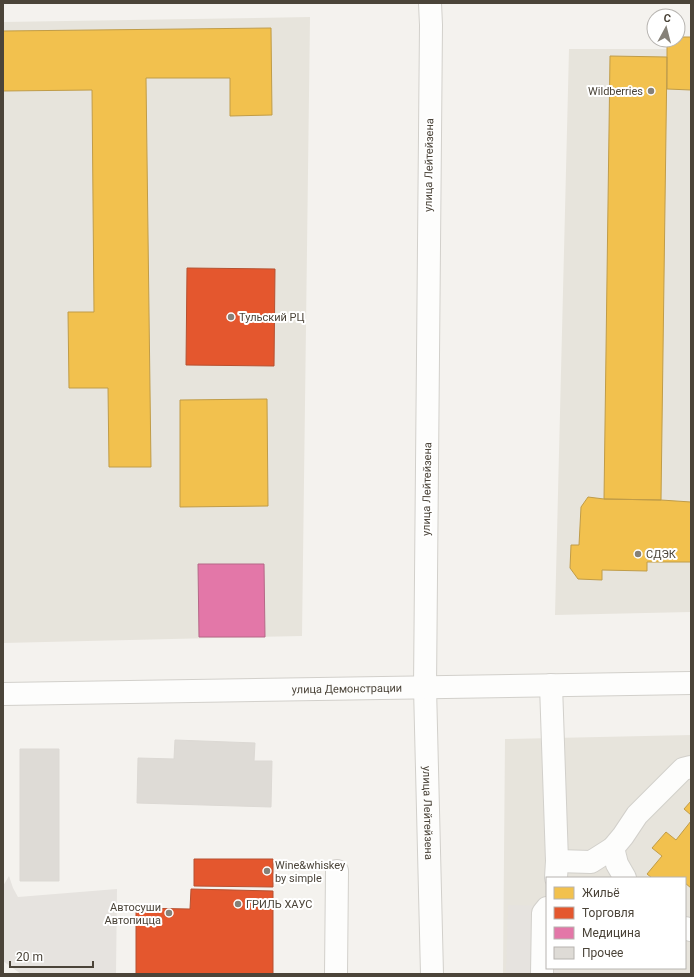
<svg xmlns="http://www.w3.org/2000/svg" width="694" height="977" font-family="Roboto,sans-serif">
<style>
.residential{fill:#e7e4dc;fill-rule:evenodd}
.parking{fill:#e6e3df}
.homes{fill:#f2c14e;stroke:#c09c48}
.shops{fill:#e4572e;stroke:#b65131}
.health{fill:#e377a8;stroke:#b56887}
.building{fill:#dedbd6;stroke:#dcd9d4}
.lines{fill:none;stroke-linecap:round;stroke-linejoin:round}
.minor-casing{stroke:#d2d0cb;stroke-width:24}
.minor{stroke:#fdfdfc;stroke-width:22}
.poi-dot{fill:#868178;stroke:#fff;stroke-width:1.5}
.labels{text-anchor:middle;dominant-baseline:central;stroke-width:4;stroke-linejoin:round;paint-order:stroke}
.poi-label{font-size:11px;fill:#4b4439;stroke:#fff;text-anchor:start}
.street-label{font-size:11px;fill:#4b4439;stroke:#fff}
</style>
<rect width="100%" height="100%" fill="#f4f2ee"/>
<path class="residential" d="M 310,17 L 302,636 L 3,643 L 3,22 Z
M 569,49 L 691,49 L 691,612 L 555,615 Z
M 691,735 L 691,974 L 503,974 L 505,739 ZM 547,878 L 685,878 L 685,968 L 547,968 Z"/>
<path class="parking" d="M 9,876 L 13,888 L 18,897 L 117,889 L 116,974 L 21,974 L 3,961 L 3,886 Z
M 508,905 L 547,906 L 547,968 L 559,968 L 559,974 L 506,974 Z"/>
<path class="homes" d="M 271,28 L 272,115 L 230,116 L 230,78 L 146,78 L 151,467 L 109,467 L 108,388 L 69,388 L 68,312 L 94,312 L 92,90 L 3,91 L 3,31 Z
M 678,37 L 691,37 L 691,90 L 667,89 L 667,40 L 678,40 Z
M 610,56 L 667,57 L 661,500 L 604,499 Z
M 267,399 L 268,506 L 180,507 L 180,400 Z
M 588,497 L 604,499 L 661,500 L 691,502 L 691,562 L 647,562 L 647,571 L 602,570 L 602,580 L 578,579 L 570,568 L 571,545 L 579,545 L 581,507 Z
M 691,801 L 691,815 L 684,809 Z
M 691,821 L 691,888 L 685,883 L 685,878 L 652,878 L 647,874 L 662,856 L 652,848 L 666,832 L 676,840 Z"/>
<path class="shops" d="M 187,268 L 275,269 L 274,366 L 186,365 Z
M 194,859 L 273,859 L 273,887 L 194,886 Z
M 191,889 L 273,891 L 273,974 L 136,974 L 136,908 L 190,909 Z"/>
<path class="health" d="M 198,564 L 264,564 L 265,637 L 199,637 Z"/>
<path class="building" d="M 175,740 L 255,743 L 254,761 L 272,761 L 271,807 L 137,803 L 138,758 L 174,759 Z
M 20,749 L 59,749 L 59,881 L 20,881 Z"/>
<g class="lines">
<g class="minor-casing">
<g id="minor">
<path id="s1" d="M 430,3 L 431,25 L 425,687 L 432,974"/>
<path d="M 551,685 L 557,861 L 556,878"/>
<path id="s2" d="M 3,694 L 691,683"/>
<path d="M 613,848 L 617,864 L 625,878"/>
<path d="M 557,861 L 591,862 L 613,848 L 623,836 L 637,815 L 683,769 L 691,767"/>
<path d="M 685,928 L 691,930"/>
<path d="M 336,974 L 337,871"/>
<path d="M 542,974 L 543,913 L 547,908"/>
</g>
</g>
<use href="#minor" class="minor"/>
</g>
<g class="poi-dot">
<circle cx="651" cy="91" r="4"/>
<circle cx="231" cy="317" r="4"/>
<circle cx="638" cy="554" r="4"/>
<circle cx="267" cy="871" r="4"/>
<circle cx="238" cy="904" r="4"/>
<circle cx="169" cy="913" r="4"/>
</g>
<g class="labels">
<g class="poi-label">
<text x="643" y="91" text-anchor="end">Wildberries</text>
<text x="239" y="317">Тульский РЦ</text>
<text x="646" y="554">СДЭК</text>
<text x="275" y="865">Wine&amp;whiskey<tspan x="275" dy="13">by simple</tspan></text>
<text x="246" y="904">ГРИЛЬ ХАУС</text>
<text x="161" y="907" text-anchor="end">Автосуши<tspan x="161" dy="13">Автопицца</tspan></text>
</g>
<g class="street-label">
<text transform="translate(429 165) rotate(-89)">улица Лейтейзена</text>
<text transform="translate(427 489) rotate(-89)">улица Лейтейзена</text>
<text stroke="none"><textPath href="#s2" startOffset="344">улица Демонстрации</textPath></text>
<text stroke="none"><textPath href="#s1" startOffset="810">улица Лейтейзена</textPath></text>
</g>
</g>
<rect width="694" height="977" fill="none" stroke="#4b4439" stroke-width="8"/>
<rect x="546" y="877" width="140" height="92" fill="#ffffff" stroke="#b7b4b0"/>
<rect x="554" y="887" width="20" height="12" fill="#f2c14e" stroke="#b7b4b0"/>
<text x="582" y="897" font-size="12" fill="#4b4439">Жильё</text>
<rect x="554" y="907" width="20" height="12" fill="#e4572e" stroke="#b7b4b0"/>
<text x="582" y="917" font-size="12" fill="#4b4439">Торговля</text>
<rect x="554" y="927" width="20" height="12" fill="#e377a8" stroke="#b7b4b0"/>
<text x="582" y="937" font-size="12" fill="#4b4439">Медицина</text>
<rect x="554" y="947" width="20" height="12" fill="#dedbd6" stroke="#b7b4b0"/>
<text x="582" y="957" font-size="12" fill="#4b4439">Прочее</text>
<g transform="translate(666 28) rotate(7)"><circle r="19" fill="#ffffff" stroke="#b7b4b0"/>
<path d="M0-3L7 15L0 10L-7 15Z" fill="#868178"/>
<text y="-6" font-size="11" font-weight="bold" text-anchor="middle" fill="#4b4439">С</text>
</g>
<path d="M10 961v6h83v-6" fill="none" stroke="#4b4439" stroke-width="2"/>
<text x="16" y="961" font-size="12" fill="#4b4439" stroke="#ffffff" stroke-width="3" paint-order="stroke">20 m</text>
</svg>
